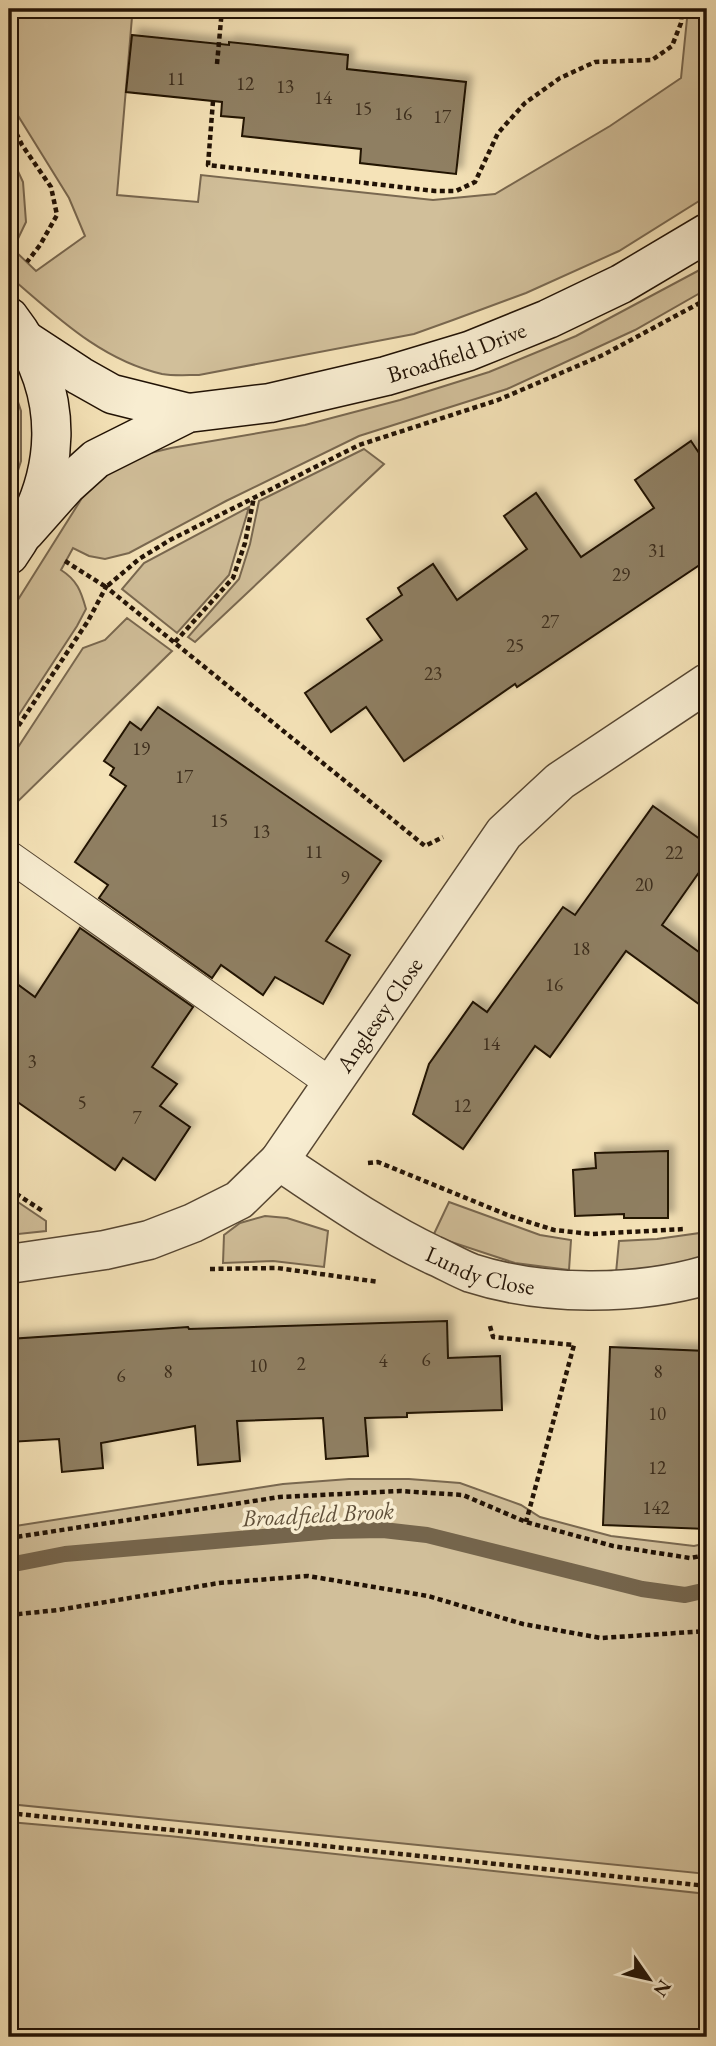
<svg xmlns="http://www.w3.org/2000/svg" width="716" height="2046" font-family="'EB Garamond',serif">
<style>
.green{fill:#d1bf9a;stroke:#796850;stroke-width:2}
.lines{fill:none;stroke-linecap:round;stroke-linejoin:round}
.stream{stroke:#75654c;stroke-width:16}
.building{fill:#8f7f62;stroke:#211205;stroke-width:2;filter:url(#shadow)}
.lane-casing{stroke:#564632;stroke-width:32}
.street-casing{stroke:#564632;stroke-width:41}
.secondary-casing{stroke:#211205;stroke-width:41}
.path{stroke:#211205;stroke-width:4.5;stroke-dasharray:5 3.5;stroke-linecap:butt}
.lane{stroke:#f8edd1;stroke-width:30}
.street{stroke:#f8edd1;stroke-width:38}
.secondary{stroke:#f8edd1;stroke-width:38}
.labels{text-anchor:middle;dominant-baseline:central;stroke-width:7;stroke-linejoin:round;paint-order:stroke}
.number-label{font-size:19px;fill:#3c2d1c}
.street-label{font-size:23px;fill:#211205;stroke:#f8edd1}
.water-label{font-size:24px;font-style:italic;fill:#60503a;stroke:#f8edd1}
</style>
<defs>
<filter id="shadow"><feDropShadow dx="6" dy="-6" stdDeviation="3.5" flood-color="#0004"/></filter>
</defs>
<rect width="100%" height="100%" fill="#f5e3b8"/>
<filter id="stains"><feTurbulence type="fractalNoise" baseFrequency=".00286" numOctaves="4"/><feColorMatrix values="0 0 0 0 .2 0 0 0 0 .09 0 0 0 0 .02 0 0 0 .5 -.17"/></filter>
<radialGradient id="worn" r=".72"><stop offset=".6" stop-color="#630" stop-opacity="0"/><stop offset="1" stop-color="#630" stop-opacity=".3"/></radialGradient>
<path class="green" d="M 9,9 L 27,9 L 29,14 L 47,12 L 132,17 L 117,195 L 198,202 L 201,175 L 433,200 L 495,194 L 610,126 L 681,78 L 688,9 L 707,9 L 707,196 L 619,251 L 526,293 L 453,320 L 414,334 L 199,375 C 187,375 173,376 162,374 C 100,360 55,315 9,276 L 9,152 L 23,182 L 26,222 L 13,249 L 36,271 L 85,236 L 69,198 L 17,114 L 9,96 Z
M 707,266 L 707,289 L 635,330 L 507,389 L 359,436 L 226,501 L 129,553 L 105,559 L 89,556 L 73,548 L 61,570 C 77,580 81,591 86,609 L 77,626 L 9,730 L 9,614 L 82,498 L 106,475 L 130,458 L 171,448 L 305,425 L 400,400 L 489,372 L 576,336 Z
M 9,375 L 21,411 L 21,461 L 9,498 Z
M 364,449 L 384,464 L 195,642 L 188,637 L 239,579 L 250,544 L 259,501 Z
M 249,507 L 229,575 L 177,633 L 122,589 L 144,563 Z
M 127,618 L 172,651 L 12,807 L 9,813 L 9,761 L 83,648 L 105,640 Z
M 9,1196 L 46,1221 L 46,1231 L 9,1235 Z
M 449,1202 L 540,1235 L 571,1240 L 569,1270 L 515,1263 L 433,1236 Z
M 265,1216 L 287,1218 L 328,1231 L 324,1267 L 273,1261 L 223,1263 L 224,1235 L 240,1223 Z
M 707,1232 L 707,1259 L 616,1273 L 619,1241 L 657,1239 Z
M 349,1479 L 409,1479 L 460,1483 L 521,1505 L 540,1517 L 611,1536 L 694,1546 L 707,1543 L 707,1874 L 9,1804 L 9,1527 L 283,1484 Z
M 9,1822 L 169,1836 L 707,1894 L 707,2037 L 9,2037 Z"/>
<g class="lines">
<path class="stream" d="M 9,1565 L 65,1554 L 331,1531 L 383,1530 L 427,1535 L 642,1589 L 685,1595 L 707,1590"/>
</g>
<path class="building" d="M 132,35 L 229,45 L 229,42 L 348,55 L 347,69 L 466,82 L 456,174 L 360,163 L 361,149 L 242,136 L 244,118 L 221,116 L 222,102 L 126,92 Z
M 691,441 L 707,465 L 707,560 L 517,687 L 515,684 L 404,761 L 366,707 L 331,732 L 305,693 L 382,640 L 367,619 L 402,595 L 398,588 L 433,564 L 457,600 L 527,549 L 504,516 L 536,493 L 581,557 L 654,508 L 635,480 Z
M 158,707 L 381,861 L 326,941 L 350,955 L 323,1004 L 275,977 L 263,995 L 221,965 L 212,978 L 99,898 L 108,885 L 75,862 L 126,786 L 110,775 L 114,768 L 104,761 L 130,722 L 141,730 Z
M 653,806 L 707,844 L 707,861 L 662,925 L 707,958 L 707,1010 L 626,951 L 550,1057 L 535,1046 L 463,1149 L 413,1114 L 429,1064 L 473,1002 L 487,1012 L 563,907 L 575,915 Z
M 80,928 L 193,1007 L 152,1067 L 177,1084 L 160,1106 L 190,1127 L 155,1180 L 123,1158 L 115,1170 L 9,1096 L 9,978 L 35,997 Z
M 668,1151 L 668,1218 L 624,1218 L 624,1214 L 575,1216 L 573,1170 L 596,1168 L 595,1153 Z
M 447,1321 L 448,1358 L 500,1356 L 502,1410 L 407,1413 L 407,1417 L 365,1418 L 368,1456 L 326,1459 L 323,1418 L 237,1421 L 240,1461 L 198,1465 L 195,1426 L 101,1443 L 103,1468 L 62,1472 L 59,1439 L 9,1442 L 9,1339 L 188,1327 L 189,1329 Z
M 610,1347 L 707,1351 L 707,1529 L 603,1525 Z"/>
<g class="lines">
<g class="lane-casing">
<path id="lane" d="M 9,856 L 332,1084"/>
</g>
<g class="street-casing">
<g id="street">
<path id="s1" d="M 279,1161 C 329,1194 378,1229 433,1255 C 445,1260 458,1268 471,1273 C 542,1296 636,1296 707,1275"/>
<path id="s2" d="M 9,1264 L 105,1250 L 149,1240 L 193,1223 L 239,1200 L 279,1161 L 504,833 L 560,781 L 707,683"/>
</g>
</g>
<g class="secondary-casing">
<g id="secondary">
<path d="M 9,317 C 68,393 63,478 9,555"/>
<path d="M 25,340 L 80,376 L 112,394 L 188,413"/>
<path id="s3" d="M 25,532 L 66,486 L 96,459 L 188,413 L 270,403 L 386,376 L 469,351 L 548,319 L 621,284 L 707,233"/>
</g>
</g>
<path class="path" d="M 217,64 L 222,9
M 213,101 L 208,165 L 435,191 L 456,191 L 475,182 L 498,133 L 525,103 L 560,78 L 595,62 L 652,60 L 672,46 L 681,23 L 682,9
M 9,118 L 22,145 L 51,187 L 57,215 L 40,245 L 27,262
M 65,561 L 106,587 L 139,559 L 170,540 L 359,445 L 498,400 L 603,355 L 707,299
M 175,642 L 233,578 L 245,543 L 254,497
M 9,740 L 88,621 L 106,587 L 425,846 L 443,837
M 368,1163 L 378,1162 L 510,1216 L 554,1230 L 591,1234 L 685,1229
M 9,1189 L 44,1212
M 210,1269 L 277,1268 L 379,1282
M 490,1326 L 493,1337 L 574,1345 L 526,1522
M 9,1538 L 280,1497 L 400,1491 L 463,1495 L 526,1522 L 613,1546 L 690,1558 L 707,1555
M 9,1615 L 58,1610 L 219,1583 L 308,1576 L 428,1596 L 523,1624 L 601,1638 L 707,1631
M 9,1813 L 707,1886"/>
<use href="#lane" class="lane"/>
<use href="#street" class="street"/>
<use href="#secondary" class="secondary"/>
</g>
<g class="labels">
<g class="number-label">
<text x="176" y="78">11</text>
<text x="245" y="83">12</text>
<text x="285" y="86">13</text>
<text x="323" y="97">14</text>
<text x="363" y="108">15</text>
<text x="403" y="113">16</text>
<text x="442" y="116">17</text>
<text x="657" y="550">31</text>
<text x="621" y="574">29</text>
<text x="550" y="621">27</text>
<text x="515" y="645">25</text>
<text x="433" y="673">23</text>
<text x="141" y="748">19</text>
<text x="184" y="776">17</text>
<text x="219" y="820">15</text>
<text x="261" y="831">13</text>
<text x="314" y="851">11</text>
<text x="674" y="852">22</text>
<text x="345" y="877">9</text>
<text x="644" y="884">20</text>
<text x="581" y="948">18</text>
<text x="554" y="984">16</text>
<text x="491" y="1043">14</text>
<text x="32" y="1061">3</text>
<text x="82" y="1102">5</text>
<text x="462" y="1105">12</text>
<text x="137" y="1117">7</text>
<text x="426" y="1359">6</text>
<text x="383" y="1360">4</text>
<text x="301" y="1363">2</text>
<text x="258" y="1365">10</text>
<text x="168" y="1371">8</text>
<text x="658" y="1371">8</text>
<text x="121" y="1375">6</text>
<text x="657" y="1413">10</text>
<text x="657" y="1467">12</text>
<text x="656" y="1507">142</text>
</g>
<g class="street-label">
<text stroke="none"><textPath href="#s3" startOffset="481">Broadfield Drive</textPath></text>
<text stroke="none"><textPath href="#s2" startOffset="474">Anglesey Close</textPath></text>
<text stroke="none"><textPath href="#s1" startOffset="231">Lundy Close</textPath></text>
</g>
<g class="water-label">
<text transform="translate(318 1514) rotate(-3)">Broadfield Brook</text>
</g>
</g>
<rect width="716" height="2046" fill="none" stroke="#f5e3b8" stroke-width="35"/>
<rect x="10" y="10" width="695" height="2025" fill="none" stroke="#211205" stroke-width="3.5"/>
<rect x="18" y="18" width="681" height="2011" fill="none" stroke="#211205" stroke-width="2"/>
<g transform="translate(649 1979) rotate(124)" stroke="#f8edd1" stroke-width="5" paint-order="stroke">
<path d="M0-5L12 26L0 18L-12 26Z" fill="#211205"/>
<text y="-10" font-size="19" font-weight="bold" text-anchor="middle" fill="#211205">N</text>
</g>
<rect width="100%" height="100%" filter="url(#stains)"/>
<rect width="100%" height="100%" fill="url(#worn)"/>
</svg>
